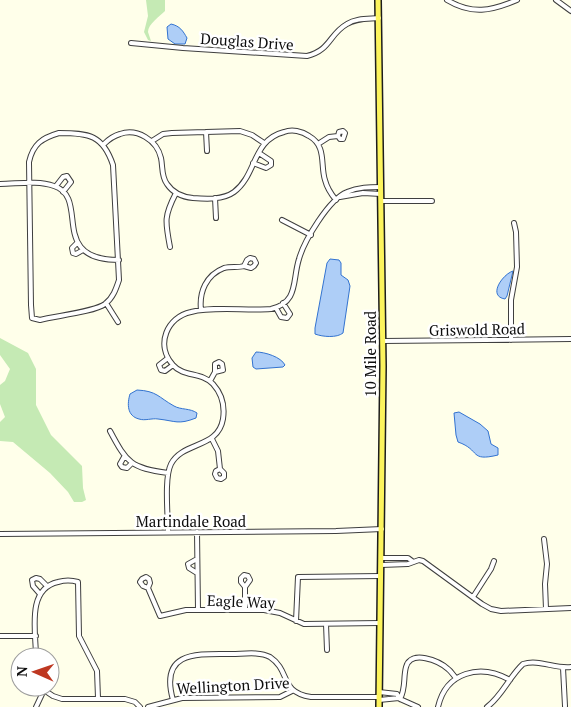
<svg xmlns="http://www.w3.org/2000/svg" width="571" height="707" font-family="'PT Serif',serif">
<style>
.green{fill:#c5eab4}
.water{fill:#aecef7;stroke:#3373d0}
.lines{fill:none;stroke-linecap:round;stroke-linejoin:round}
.minor-casing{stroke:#3f3f3f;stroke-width:6}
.major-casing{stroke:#1d1d1d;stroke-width:8}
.minor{stroke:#fff;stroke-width:4}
.major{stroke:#fcf45d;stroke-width:5}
.labels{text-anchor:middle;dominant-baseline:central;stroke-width:5;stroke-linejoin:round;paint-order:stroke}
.street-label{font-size:15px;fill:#0c0c0c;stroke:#fff}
</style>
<rect width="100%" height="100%" fill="#ffffea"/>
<path class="green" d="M 146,0 L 165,0 L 165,11 C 160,16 148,24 148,32 C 149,35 150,38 151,41 L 148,40 L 144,32 L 148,16 Z
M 0,338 L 28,353 L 36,369 L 36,405 L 51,435 L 82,466 L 83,488 L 86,500 L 82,502 L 74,502 L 68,492 L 50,473 L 13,442 L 0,441 L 0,422 L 5,417 L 0,404 L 0,385 L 5,381 L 10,369 L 0,355 Z"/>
<path class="water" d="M 171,24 C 180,26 183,31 187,38 L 185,44 L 175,44 L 168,39 L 167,27 Z
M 330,259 L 339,260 L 341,263 L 341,275 L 348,280 L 350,286 L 343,333 C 337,338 323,337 315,334 L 315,328 L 327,263 Z
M 513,271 L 507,296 L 505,299 C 487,296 503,274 513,271 Z
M 256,352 C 265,352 281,357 285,365 L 283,367 L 256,369 L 253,367 L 252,358 Z
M 137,390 C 157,391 158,397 174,406 C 181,410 190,408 197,413 L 196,418 C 178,425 176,421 158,419 C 152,418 145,421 139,419 C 127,416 127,404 130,394 Z
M 459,412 L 480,424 L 488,431 L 491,444 L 498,448 L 498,455 C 469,462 481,450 458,442 L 456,435 L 454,413 Z"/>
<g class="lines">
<g class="minor-casing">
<path id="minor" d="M 447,0 C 472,15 491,11 517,0
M 556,0 L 571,11
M 131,43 L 183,48 L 307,56 C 331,50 329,34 347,24 C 356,18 368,19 379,18
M 206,132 L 207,151
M 59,133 C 89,133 103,135 113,165 L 119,280 C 116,289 113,298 105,304 C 94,312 55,316 40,320 L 32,318 L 31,305 L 29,162 C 33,144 42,138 59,133 Z
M 152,141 L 163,134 L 172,133 L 240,131 L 252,135 L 264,143
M 104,144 C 108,140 113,136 120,134 C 137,128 157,140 161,158 C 163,167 161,176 167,184 C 173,193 183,197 193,198 C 206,199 223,200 234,192 C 257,175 252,140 284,132 C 292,129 302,131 309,136 C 327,146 320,165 325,180 C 327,188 331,194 336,200
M 318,144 L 329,137 L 338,136 L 340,139 L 343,139 L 345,133 L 343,131 L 339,132 L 338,136
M 253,163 L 266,168 L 271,165 L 271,161 L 259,153
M 0,184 C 17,184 37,180 54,186 C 91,198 47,260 119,260
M 56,186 L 63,177 L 67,176 L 71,182 L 63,192
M 340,197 L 363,193 L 381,194
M 215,198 L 216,218
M 382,201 L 432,201
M 282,220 L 311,235
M 77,243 L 72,248 L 73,253 L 76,254 L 83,250
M 170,247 C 165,221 164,216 176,193
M 250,258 L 254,259 L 256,263 L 254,266 L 251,268 L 244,266 L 247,260 Z
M 106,303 L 118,322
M 276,308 L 281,317 L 287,318 L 290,314 L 283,303
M 201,310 C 199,292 206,275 224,268 C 231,266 238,268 244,266
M 511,340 L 511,300 L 517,267 L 516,232 L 514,223
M 383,341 L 571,339
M 168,358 L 159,365 L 161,370 L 165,371 L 173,365
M 210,381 L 215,372 L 215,364 L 219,362 L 222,364 L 223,370 L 215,372
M 110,431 C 127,463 131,468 168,473
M 212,439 L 218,451 L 220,469 L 224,473 L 224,477 L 221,479 L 217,478 L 215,474 L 216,471 L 220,469
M 124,457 L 120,464 L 122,467 L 127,468 L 132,463
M 168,532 C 168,515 164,478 171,464 C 183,441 218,449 223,419 C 225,406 222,394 213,384 C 202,372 183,377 173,365 C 155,345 167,317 191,312 C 213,306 247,311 271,309 C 299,302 292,281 299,259 C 304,241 329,199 347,192 C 358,187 370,187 381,187
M 197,532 L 198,610
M 0,534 L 336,531 L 382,529
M 544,539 L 547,564 L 545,584 L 546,609
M 381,558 L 408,558 L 412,561
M 197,559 L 188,564 L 189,568 L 197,573
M 381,565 L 408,564 L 419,560 L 423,561 L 482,604 L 491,609 L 501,611 L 571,608
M 148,588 L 143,586 L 140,582 L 142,579 L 146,577 L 149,579 L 150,583 L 148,588 L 160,616 L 186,610 L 264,610 L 280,613 L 304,624 L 380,623
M 40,594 L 33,586 L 32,580 L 36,578 L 40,579 L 47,586
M 473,597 L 491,569 L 494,561
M 245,610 L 245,587 L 241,582 L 241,578 L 244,575 L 248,576 L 250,580 L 245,587
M 296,621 L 298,577 L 381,576
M 326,624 L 327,650
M 0,636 L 36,636
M 36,657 C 36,632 26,589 58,582 C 65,580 71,580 78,582 L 79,636 L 97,671 L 98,698
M 563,668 L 565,706
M 44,690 L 53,696 L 62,699 L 125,699 L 135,702 L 140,707
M 379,692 L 397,694 L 400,699 L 418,707
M 400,699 C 406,688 403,678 406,667 C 411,649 439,661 448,669 C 451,671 453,675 456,678
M 173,700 C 159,650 198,654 232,654 C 243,654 259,651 270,657 C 291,671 279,692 311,697 L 379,697
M 379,700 L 399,698
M 36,707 L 44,690 L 41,687
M 148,707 L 182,698 L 280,697 L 292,691
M 438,707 C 446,672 480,663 510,680
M 487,707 C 502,696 509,677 523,664 C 539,659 555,669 571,667"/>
</g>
<g class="major-casing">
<path id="major" d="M 378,0 L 383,366 L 379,707"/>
</g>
<use href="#minor" class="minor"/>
<use href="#major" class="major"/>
</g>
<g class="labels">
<g class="street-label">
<text transform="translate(247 41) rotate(4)">Douglas Drive</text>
<text transform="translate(477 329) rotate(-1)">Griswold Road</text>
<text transform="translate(370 354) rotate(-90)">10 Mile Road</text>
<text x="191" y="521">Martindale Road</text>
<text transform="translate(241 601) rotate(2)">Eagle Way</text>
<text transform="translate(233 685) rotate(-3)">Wellington Drive</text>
</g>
</g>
<g transform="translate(35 672) rotate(272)"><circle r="24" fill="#ffffff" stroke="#9e9e9e"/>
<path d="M0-4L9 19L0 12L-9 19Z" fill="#be3821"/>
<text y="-8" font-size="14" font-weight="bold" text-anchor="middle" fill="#0c0c0c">N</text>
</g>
</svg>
